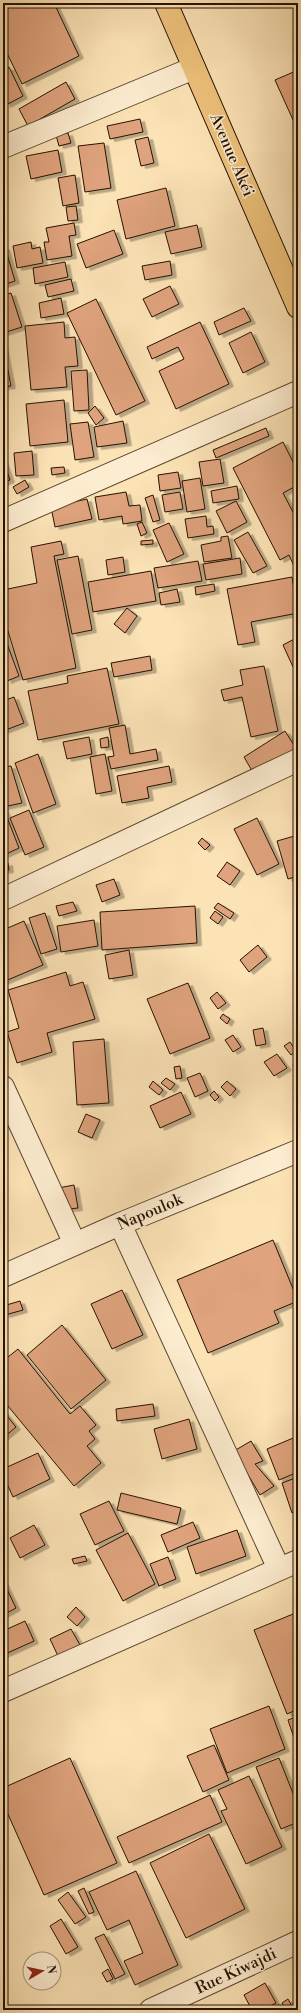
<svg xmlns="http://www.w3.org/2000/svg" width="301" height="2013" font-family="'Libre Bodoni',serif">
<style>
.building{fill:#dfa37d;stroke:#251200;filter:url(#shadow)}
.lines{fill:none;stroke-linecap:round;stroke-linejoin:round}
.minor-casing{stroke:#5b462e;stroke-width:24}
.major-casing{stroke:#251200;stroke-width:24}
.minor{stroke:#fdedd0;stroke-width:22}
.major{stroke:#eec27b;stroke-width:22}
.labels{text-anchor:middle;dominant-baseline:central;stroke-width:3;stroke-linejoin:round;paint-order:stroke}
.street-label{font-size:16px;fill:#251200;stroke:#fdedd0}
</style>
<defs>
<filter id="shadow"><feDropShadow dx="4.5" dy="2.5" stdDeviation="0" flood-color="#0004"/></filter>
</defs>
<rect width="100%" height="100%" fill="#fce3b6"/>
<filter id="stains"><feTurbulence type="fractalNoise" baseFrequency=".005" numOctaves="4"/><feColorMatrix values="0 0 0 0 .2 0 0 0 0 .09 0 0 0 0 .02 0 0 0 .5 -.17"/></filter>
<radialGradient id="worn" r=".72"><stop offset=".6" stop-color="#630" stop-opacity="0"/><stop offset="1" stop-color="#630" stop-opacity=".3"/></radialGradient>
<path class="building" d="M 3,3 L 54,3 L 79,56 L 22,84 L 3,45 Z
M 9,67 L 23,96 L 6,105 L 3,98 L 3,70 Z
M 298,70 L 298,131 L 275,80 Z
M 66,82 L 75,99 L 28,126 L 19,109 Z
M 140,119 L 143,132 L 110,139 L 107,126 Z
M 68,133 L 71,143 L 59,146 L 56,135 Z
M 148,137 L 154,163 L 141,166 L 135,140 Z
M 104,143 L 111,188 L 85,192 L 78,146 Z
M 58,150 L 62,172 L 31,179 L 26,156 Z
M 75,175 L 79,203 L 63,206 L 58,178 Z
M 166,188 L 175,226 L 126,239 L 117,200 Z
M 76,206 L 78,220 L 68,221 L 66,207 Z
M 74,223 L 76,235 L 69,236 L 72,256 L 47,260 L 44,242 L 49,242 L 46,228 Z
M 197,225 L 202,247 L 171,254 L 165,232 Z
M 114,230 L 123,254 L 86,268 L 77,244 Z
M 31,242 L 32,249 L 40,247 L 43,263 L 17,268 L 13,246 Z
M 5,247 L 15,281 L 3,285 L 3,248 Z
M 170,261 L 172,275 L 145,280 L 142,266 Z
M 65,262 L 68,277 L 35,284 L 33,268 Z
M 71,279 L 74,291 L 48,297 L 45,285 Z
M 170,286 L 179,304 L 152,317 L 143,299 Z
M 11,293 L 22,327 L 3,333 L 3,295 Z
M 61,298 L 64,314 L 41,318 L 39,303 Z
M 96,299 L 145,401 L 116,415 L 67,313 Z
M 244,308 L 251,321 L 219,335 L 214,322 Z
M 64,322 L 65,338 L 75,337 L 78,366 L 65,367 L 67,387 L 31,390 L 25,326 Z
M 200,322 L 229,384 L 176,409 L 159,371 L 184,359 L 178,347 L 152,359 L 147,347 Z
M 251,332 L 265,362 L 243,373 L 229,343 Z
M 3,345 L 11,386 L 3,387 Z
M 87,370 L 89,410 L 74,411 L 71,371 Z
M 64,400 L 68,442 L 30,446 L 26,404 Z
M 95,406 L 104,418 L 96,425 L 88,413 Z
M 123,421 L 127,443 L 97,447 L 94,427 Z
M 88,422 L 94,457 L 75,460 L 70,424 Z
M 266,428 L 269,436 L 216,458 L 213,450 Z
M 283,442 L 298,472 L 298,485 L 283,493 L 294,514 L 298,512 L 298,575 L 289,555 L 280,560 L 233,468 Z
M 32,451 L 34,475 L 16,476 L 14,453 Z
M 220,459 L 224,483 L 203,486 L 199,462 Z
M 3,460 L 10,480 L 3,483 Z
M 64,467 L 65,473 L 52,475 L 51,468 Z
M 178,472 L 181,488 L 160,491 L 158,475 Z
M 200,478 L 205,509 L 187,512 L 182,481 Z
M 25,480 L 29,487 L 17,494 L 13,487 Z
M 237,486 L 239,499 L 213,503 L 211,491 Z
M 126,492 L 129,506 L 140,505 L 142,521 L 123,524 L 122,516 L 99,520 L 95,497 Z
M 180,492 L 183,509 L 165,512 L 162,495 Z
M 153,495 L 160,520 L 153,522 L 145,498 Z
M 87,499 L 92,519 L 55,527 L 51,507 Z
M 236,501 L 247,522 L 227,533 L 216,511 Z
M 206,516 L 207,527 L 213,526 L 214,534 L 188,538 L 185,519 Z
M 142,522 L 147,533 L 141,536 L 137,524 Z
M 169,523 L 184,554 L 167,562 L 153,530 Z
M 248,532 L 267,566 L 253,573 L 234,540 Z
M 228,536 L 232,558 L 204,562 L 201,545 L 221,541 L 221,537 Z
M 153,540 L 153,544 L 141,545 L 141,541 Z
M 61,541 L 64,554 L 54,556 L 76,668 L 23,680 L 3,615 L 3,590 L 37,583 L 31,547 Z
M 78,556 L 92,630 L 72,634 L 57,560 Z
M 123,557 L 125,572 L 108,575 L 106,560 Z
M 240,558 L 242,574 L 206,580 L 203,564 Z
M 198,561 L 202,581 L 158,588 L 154,568 Z
M 151,571 L 156,601 L 93,612 L 88,582 Z
M 292,577 L 298,613 L 251,622 L 255,642 L 238,645 L 227,589 Z
M 214,584 L 215,591 L 196,595 L 195,587 Z
M 177,589 L 180,602 L 161,605 L 159,593 Z
M 127,608 L 137,616 L 125,633 L 114,624 Z
M 3,633 L 19,676 L 7,681 L 3,669 Z
M 298,637 L 298,664 L 293,667 L 283,645 Z
M 150,656 L 152,670 L 114,677 L 111,663 Z
M 264,666 L 278,731 L 251,737 L 242,697 L 224,701 L 221,690 L 243,685 L 240,670 Z
M 107,668 L 119,724 L 38,740 L 28,691 L 68,683 L 67,676 Z
M 14,697 L 24,723 L 3,731 L 3,701 Z
M 125,725 L 130,754 L 156,749 L 158,760 L 111,769 L 108,757 L 114,756 L 109,728 Z
M 285,731 L 297,750 L 255,776 L 244,757 Z
M 89,737 L 92,754 L 67,759 L 63,742 Z
M 108,737 L 109,747 L 101,748 L 100,739 Z
M 38,754 L 56,804 L 33,813 L 15,763 Z
M 105,754 L 112,791 L 96,794 L 90,757 Z
M 11,766 L 22,803 L 3,807 L 19,848 L 4,855 L 3,852 L 3,767 Z
M 169,766 L 172,782 L 147,787 L 149,798 L 122,803 L 117,776 Z
M 29,810 L 44,847 L 25,855 L 10,818 Z
M 257,818 L 279,864 L 257,875 L 234,829 Z
M 298,835 L 298,876 L 288,879 L 277,841 Z
M 202,838 L 210,845 L 205,850 L 198,843 Z
M 227,862 L 240,871 L 230,885 L 217,876 Z
M 8,863 L 9,870 L 3,871 L 3,864 Z
M 114,879 L 120,895 L 102,902 L 96,885 Z
M 73,902 L 77,911 L 59,916 L 56,906 Z
M 218,903 L 234,913 L 230,919 L 214,908 Z
M 195,906 L 197,943 L 102,950 L 100,912 Z
M 215,911 L 223,917 L 218,924 L 210,918 Z
M 45,913 L 57,949 L 41,954 L 29,918 Z
M 94,920 L 98,946 L 61,952 L 57,926 Z
M 24,921 L 43,965 L 3,982 L 3,930 Z
M 258,945 L 267,957 L 249,972 L 240,960 Z
M 129,950 L 133,975 L 109,979 L 105,955 Z
M 66,972 L 70,986 L 83,982 L 95,1019 L 47,1033 L 52,1052 L 17,1063 L 7,1032 L 19,1028 L 8,990 Z
M 188,983 L 210,1038 L 170,1054 L 147,999 Z
M 217,992 L 226,1003 L 218,1009 L 210,998 Z
M 223,1014 L 230,1019 L 227,1024 L 220,1018 Z
M 263,1028 L 266,1044 L 256,1046 L 253,1030 Z
M 233,1035 L 241,1047 L 233,1052 L 225,1040 Z
M 104,1039 L 109,1103 L 77,1105 L 73,1042 Z
M 290,1042 L 296,1051 L 291,1055 L 284,1046 Z
M 277,1054 L 287,1068 L 274,1076 L 264,1062 Z
M 298,1064 L 298,1084 L 293,1065 Z
M 180,1066 L 182,1078 L 176,1079 L 174,1067 Z
M 200,1073 L 208,1091 L 195,1097 L 187,1078 Z
M 166,1078 L 175,1084 L 170,1090 L 161,1083 Z
M 153,1081 L 163,1090 L 159,1095 L 149,1087 Z
M 227,1081 L 236,1089 L 230,1096 L 221,1087 Z
M 214,1091 L 219,1097 L 215,1101 L 210,1095 Z
M 181,1092 L 191,1114 L 160,1128 L 150,1106 Z
M 86,1114 L 100,1120 L 92,1138 L 78,1132 Z
M 74,1185 L 78,1208 L 61,1210 L 58,1188 Z
M 273,1240 L 298,1301 L 274,1311 L 279,1323 L 208,1353 L 177,1280 Z
M 122,1290 L 143,1335 L 112,1349 L 91,1304 Z
M 20,1301 L 23,1310 L 5,1315 L 3,1306 Z
M 62,1325 L 106,1380 L 71,1409 L 27,1355 Z
M 18,1349 L 70,1414 L 80,1406 L 96,1425 L 89,1431 L 95,1439 L 87,1446 L 101,1463 L 74,1486 L 3,1400 L 3,1361 Z
M 153,1404 L 155,1416 L 117,1421 L 116,1409 Z
M 3,1411 L 16,1427 L 3,1438 Z
M 189,1419 L 197,1449 L 162,1459 L 154,1429 Z
M 298,1436 L 298,1472 L 279,1480 L 267,1449 Z
M 251,1441 L 263,1461 L 255,1464 L 274,1486 L 260,1495 L 234,1451 Z
M 38,1453 L 50,1479 L 13,1497 L 3,1475 L 3,1469 Z
M 298,1477 L 298,1511 L 292,1513 L 282,1483 Z
M 121,1493 L 181,1508 L 177,1524 L 117,1510 Z
M 109,1501 L 124,1531 L 95,1545 L 80,1514 Z
M 193,1522 L 200,1538 L 168,1552 L 161,1535 Z
M 34,1525 L 45,1545 L 20,1558 L 10,1538 Z
M 237,1530 L 246,1556 L 196,1574 L 187,1547 Z
M 128,1533 L 155,1584 L 123,1601 L 96,1550 Z
M 85,1556 L 87,1561 L 74,1564 L 72,1559 Z
M 168,1557 L 176,1579 L 159,1586 L 150,1564 Z
M 3,1581 L 16,1608 L 3,1615 Z
M 76,1607 L 85,1617 L 77,1626 L 67,1617 Z
M 298,1612 L 298,1709 L 287,1714 L 254,1630 Z
M 25,1621 L 34,1641 L 3,1655 L 3,1631 Z
M 71,1629 L 80,1645 L 58,1656 L 50,1639 Z
M 269,1706 L 285,1749 L 227,1773 L 210,1729 Z
M 298,1716 L 298,1741 L 295,1741 L 288,1720 Z
M 214,1745 L 229,1780 L 203,1792 L 187,1756 Z
M 70,1758 L 117,1863 L 44,1895 L 3,1803 L 3,1788 Z
M 279,1758 L 298,1806 L 298,1822 L 281,1829 L 256,1767 Z
M 249,1776 L 282,1847 L 246,1864 L 221,1811 L 227,1809 L 218,1790 Z
M 210,1795 L 222,1822 L 129,1863 L 117,1837 Z
M 209,1834 L 245,1909 L 186,1938 L 150,1863 Z
M 136,1871 L 178,1965 L 135,1985 L 124,1961 L 143,1953 L 129,1920 L 107,1930 L 89,1892 Z
M 84,1888 L 94,1912 L 89,1914 L 78,1891 Z
M 68,1892 L 86,1917 L 75,1924 L 58,1900 Z
M 61,1919 L 78,1947 L 66,1954 L 50,1926 Z
M 104,1934 L 125,1974 L 115,1979 L 95,1938 Z
M 108,1969 L 113,1979 L 107,1982 L 102,1973 Z
M 265,1983 L 276,2003 L 263,2010 L 252,2010 L 244,1995 Z
M 288,1999 L 294,2010 L 286,2010 L 282,2003 Z"/>
<g class="lines">
<g class="minor-casing">
<path id="minor" d="M 3,147 L 194,68
M 3,521 L 298,392
M 3,899 L 298,760
M 3,1087 L 75,1244
M 120,1224 L 279,1569
M 3,1276 L 120,1224 L 298,1151
M 3,1691 L 298,1561
M 151,2010 L 298,1942"/>
</g>
<g class="major-casing">
<path id="major" d="M 166,3 L 298,307"/>
</g>
<use href="#minor" class="minor"/>
<use href="#major" class="major"/>
</g>
<g class="labels">
<g class="street-label">
<text transform="translate(232 155) rotate(67)">Avenue Akéi</text>
<text transform="translate(150 1212) rotate(-23)">Napoulok</text>
<text transform="translate(236 1971) rotate(-25)">Rue Kiwajdi</text>
</g>
</g>
<rect width="301" height="2013" fill="none" stroke="#fce3b6" stroke-width="16"/>
<rect x="4" y="4" width="293" height="2005" fill="none" stroke="#251200" stroke-width="2"/>
<rect x="8" y="8" width="285" height="1997" fill="none" stroke="#251200"/>
<g transform="translate(42 1971) rotate(81)"><circle r="19" fill="#fdedd0" stroke="#a7957d"/>
<path d="M0-3L7 15L0 10L-7 15Z" fill="#8f2418"/>
<text y="-6" font-size="11" font-weight="bold" text-anchor="middle" fill="#251200">N</text>
</g>
<rect width="100%" height="100%" filter="url(#stains)"/>
<rect width="100%" height="100%" fill="url(#worn)"/>
</svg>
